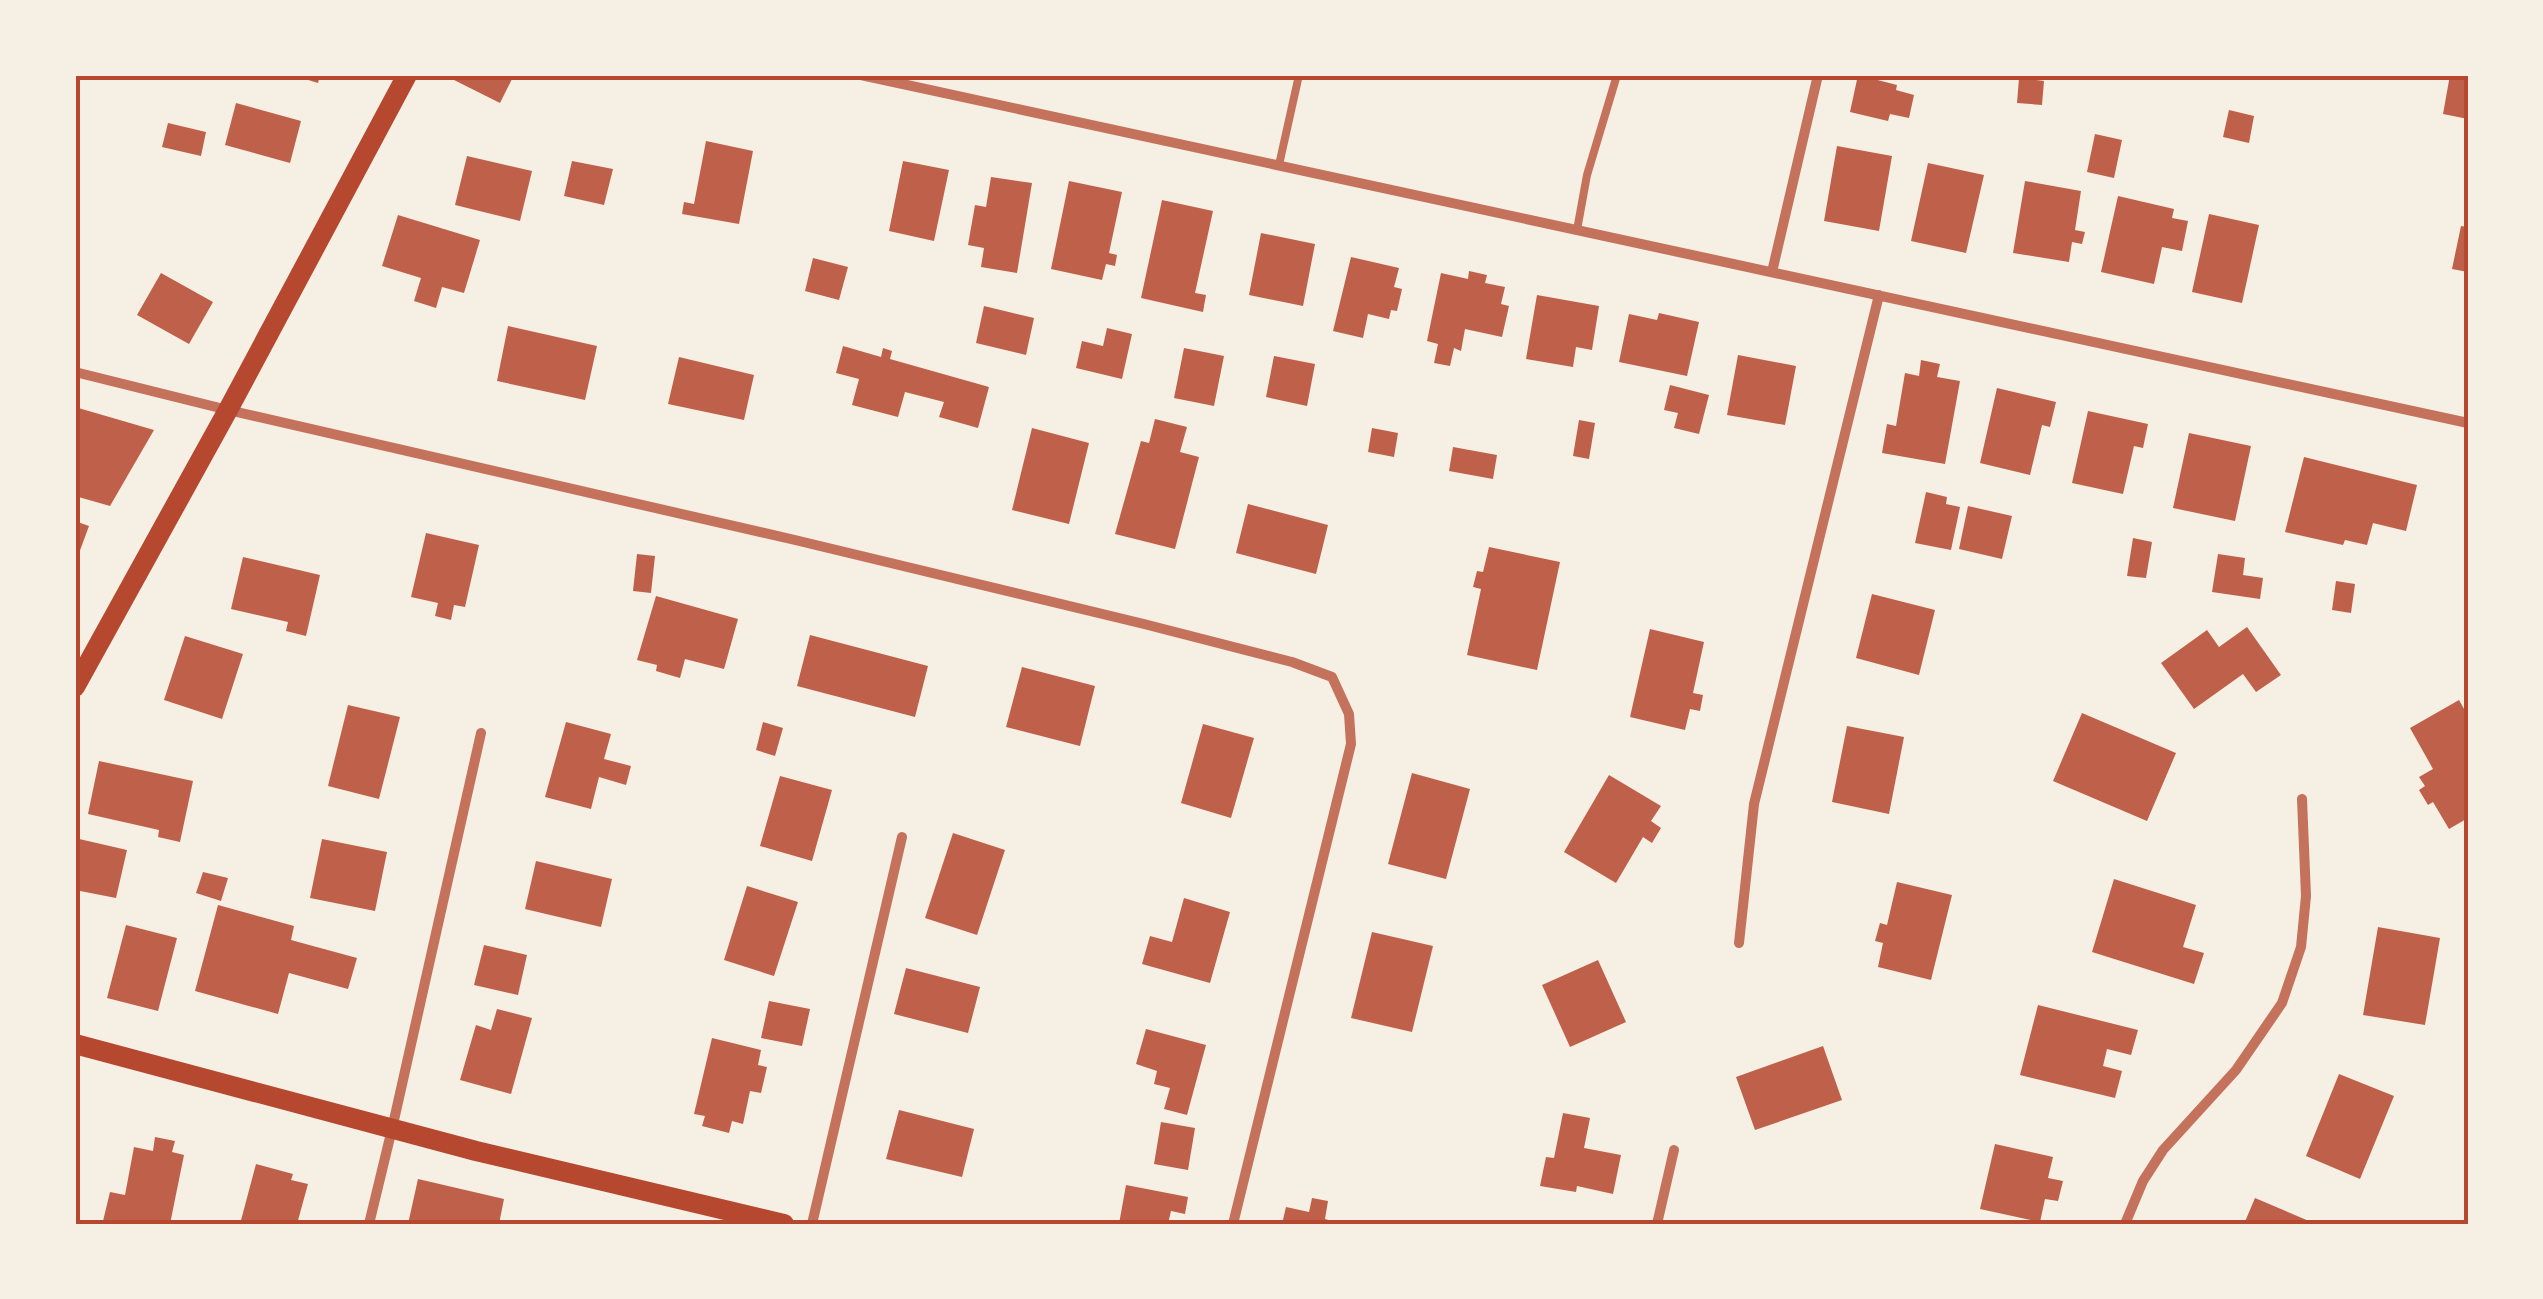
<svg xmlns="http://www.w3.org/2000/svg" width="2543" height="1299" font-family="Ubuntu,sans-serif">
<style>
.building{fill:#bf614a}
.lines{fill:none;stroke-linecap:round;stroke-linejoin:round}
.service{stroke:#c5725c;stroke-width:8}
.minor{stroke:#c5725c;stroke-width:10}
.secondary{stroke:#b5482f;stroke-width:20}
.neatline{fill:none;stroke:#b5482f;stroke-width:4}
</style>
<rect width="100%" height="100%" fill="#f6efe4"/>
<path class="building" d="M 292,75 L 320,75 L 318,83 Z
M 457,75 L 514,75 L 500,103 L 454,80 Z
M 1858,75 L 1897,85 L 1896,90 L 1914,95 L 1909,118 L 1890,114 L 1888,121 L 1850,112 Z
M 2450,75 L 2468,75 L 2468,119 L 2443,114 Z
M 2019,78 L 2044,81 L 2042,105 L 2017,103 Z
M 236,103 L 301,121 L 290,163 L 225,145 Z
M 2229,110 L 2254,116 L 2249,143 L 2223,137 Z
M 168,123 L 206,132 L 201,156 L 162,147 Z
M 2095,134 L 2122,140 L 2114,178 L 2087,172 Z
M 706,141 L 753,151 L 739,224 L 682,214 L 684,202 L 694,204 Z
M 1837,146 L 1892,156 L 1879,231 L 1824,221 Z
M 467,156 L 532,171 L 520,221 L 455,205 Z
M 572,161 L 613,169 L 604,205 L 564,196 Z
M 903,161 L 949,170 L 934,241 L 889,231 Z
M 1928,163 L 1984,175 L 1966,253 L 1911,241 Z
M 991,177 L 1032,183 L 1017,273 L 981,267 L 984,248 L 968,245 L 975,205 L 986,207 Z
M 1069,181 L 1122,192 L 1109,253 L 1117,255 L 1115,266 L 1106,264 L 1102,280 L 1051,269 Z
M 2025,181 L 2081,191 L 2075,230 L 2085,232 L 2082,244 L 2072,242 L 2069,262 L 2013,253 Z
M 2118,196 L 2174,209 L 2172,218 L 2188,221 L 2182,251 L 2162,247 L 2154,284 L 2101,272 Z
M 1162,200 L 1213,211 L 1195,293 L 1206,295 L 1203,312 L 1141,298 Z
M 2209,214 L 2259,225 L 2242,303 L 2192,292 Z
M 398,215 L 480,240 L 464,293 L 442,287 L 436,308 L 414,301 L 421,278 L 382,266 Z
M 2461,226 L 2468,227 L 2468,272 L 2452,269 Z
M 1261,233 L 1315,244 L 1303,306 L 1249,295 Z
M 1351,257 L 1399,268 L 1394,287 L 1402,289 L 1397,311 L 1391,310 L 1389,319 L 1368,314 L 1363,338 L 1333,331 Z
M 813,258 L 848,267 L 839,300 L 805,291 Z
M 1469,271 L 1487,275 L 1485,283 L 1505,287 L 1501,304 L 1509,306 L 1502,337 L 1465,329 L 1461,351 L 1454,348 L 1450,366 L 1434,363 L 1438,344 L 1427,341 L 1441,273 L 1468,279 Z
M 161,273 L 213,302 L 189,344 L 137,315 Z
M 1537,295 L 1599,306 L 1592,350 L 1576,347 L 1573,367 L 1526,359 Z
M 984,306 L 1034,318 L 1026,355 L 976,343 Z
M 1659,313 L 1699,322 L 1687,376 L 1619,362 L 1629,314 L 1657,320 Z
M 508,326 L 597,346 L 585,400 L 497,381 Z
M 1107,328 L 1132,334 L 1122,379 L 1076,368 L 1082,341 L 1103,346 Z
M 843,346 L 881,357 L 883,348 L 892,351 L 890,359 L 989,387 L 978,428 L 939,417 L 944,402 L 905,392 L 898,417 L 852,405 L 859,379 L 836,373 Z
M 1184,348 L 1224,356 L 1214,406 L 1174,398 Z
M 1738,355 L 1796,366 L 1785,425 L 1727,415 Z
M 1274,356 L 1315,364 L 1307,406 L 1266,397 Z
M 679,357 L 754,375 L 744,420 L 668,404 Z
M 1921,360 L 1940,364 L 1937,377 L 1960,381 L 1945,464 L 1882,453 L 1887,424 L 1896,426 L 1905,373 L 1919,376 Z
M 1670,385 L 1709,395 L 1699,434 L 1674,428 L 1678,413 L 1664,410 Z
M 1997,388 L 2056,402 L 2050,427 L 2042,425 L 2030,475 L 1980,463 Z
M 75,407 L 154,430 L 110,506 L 75,496 Z
M 2088,411 L 2148,424 L 2143,448 L 2134,446 L 2123,494 L 2072,483 Z
M 1155,419 L 1187,427 L 1180,452 L 1199,457 L 1175,549 L 1115,534 L 1141,441 L 1149,443 Z
M 1579,420 L 1595,423 L 1589,459 L 1573,456 Z
M 1032,428 L 1089,443 L 1069,524 L 1012,510 Z
M 1372,428 L 1398,433 L 1394,457 L 1368,452 Z
M 2189,433 L 2251,446 L 2235,521 L 2173,508 Z
M 1453,447 L 1497,455 L 1493,479 L 1449,471 Z
M 2304,457 L 2417,485 L 2406,531 L 2373,523 L 2367,545 L 2345,540 L 2343,545 L 2285,532 Z
M 1926,492 L 1947,497 L 1946,504 L 1960,507 L 1951,550 L 1915,543 Z
M 1248,504 L 1328,525 L 1316,574 L 1236,553 Z
M 1968,506 L 2012,516 L 2002,559 L 1959,549 Z
M 75,521 L 89,526 L 75,564 Z
M 426,533 L 479,545 L 465,607 L 454,605 L 451,620 L 435,616 L 438,603 L 411,597 Z
M 2133,538 L 2152,542 L 2146,578 L 2127,576 Z
M 1489,547 L 1560,562 L 1537,670 L 1467,655 L 1481,589 L 1473,587 L 1477,571 L 1483,572 Z
M 637,554 L 655,556 L 651,593 L 633,591 Z
M 2218,554 L 2245,558 L 2243,575 L 2263,578 L 2260,599 L 2212,592 Z
M 243,557 L 320,575 L 306,636 L 286,631 L 288,622 L 231,609 Z
M 2336,581 L 2355,584 L 2351,613 L 2332,610 Z
M 1872,594 L 1935,610 L 1919,675 L 1856,658 Z
M 656,596 L 738,619 L 724,669 L 685,659 L 680,678 L 656,671 L 657,665 L 637,660 Z
M 2247,627 L 2281,675 L 2256,692 L 2243,674 L 2194,709 L 2161,663 L 2207,630 L 2219,647 Z
M 1650,629 L 1704,642 L 1693,693 L 1703,695 L 1700,711 L 1690,709 L 1685,730 L 1630,717 Z
M 810,635 L 928,666 L 915,717 L 797,686 Z
M 185,636 L 243,654 L 222,719 L 164,700 Z
M 1022,667 L 1095,686 L 1080,746 L 1006,727 Z
M 2459,700 L 2468,716 L 2468,818 L 2449,829 L 2433,802 L 2428,805 L 2419,790 L 2425,786 L 2419,777 L 2433,769 L 2410,728 Z
M 348,705 L 400,717 L 379,799 L 328,786 Z
M 2082,713 L 2176,753 L 2147,821 L 2053,781 Z
M 566,722 L 611,734 L 604,759 L 631,766 L 626,785 L 599,777 L 591,809 L 545,797 Z
M 763,722 L 783,728 L 775,756 L 756,750 Z
M 1203,724 L 1254,738 L 1231,818 L 1181,803 Z
M 1847,726 L 1904,737 L 1889,814 L 1832,802 Z
M 99,761 L 193,781 L 180,842 L 158,837 L 159,830 L 88,814 Z
M 1412,773 L 1470,789 L 1446,879 L 1388,864 Z
M 1609,775 L 1661,806 L 1651,821 L 1661,828 L 1652,843 L 1643,837 L 1616,883 L 1564,852 Z
M 780,776 L 832,790 L 812,861 L 760,846 Z
M 953,833 L 1005,850 L 977,935 L 925,918 Z
M 75,838 L 127,850 L 116,898 L 75,890 Z
M 322,839 L 387,852 L 375,911 L 310,898 Z
M 536,861 L 612,879 L 601,927 L 525,909 Z
M 203,872 L 228,878 L 221,901 L 196,893 Z
M 2114,879 L 2196,905 L 2183,947 L 2204,953 L 2194,984 L 2092,952 Z
M 1897,882 L 1952,895 L 1931,980 L 1878,967 L 1883,943 L 1875,941 L 1880,923 L 1887,925 Z
M 747,886 L 798,902 L 774,976 L 724,960 Z
M 1184,898 L 1230,912 L 1210,983 L 1142,964 L 1150,936 L 1172,942 Z
M 218,905 L 294,926 L 291,940 L 357,958 L 348,989 L 289,973 L 278,1014 L 195,991 Z
M 126,925 L 177,938 L 158,1011 L 107,998 Z
M 2378,927 L 2440,938 L 2425,1025 L 2363,1015 Z
M 1372,932 L 1433,946 L 1412,1032 L 1351,1018 Z
M 484,945 L 527,955 L 518,995 L 474,985 Z
M 1598,960 L 1626,1022 L 1570,1047 L 1542,985 Z
M 906,968 L 980,987 L 968,1033 L 894,1014 Z
M 769,1001 L 810,1009 L 802,1046 L 761,1038 Z
M 2038,1005 L 2138,1030 L 2131,1055 L 2107,1049 L 2103,1066 L 2122,1071 L 2115,1098 L 2020,1075 Z
M 497,1009 L 532,1018 L 511,1094 L 460,1080 L 476,1025 L 491,1030 Z
M 1146,1029 L 1206,1045 L 1187,1115 L 1164,1109 L 1170,1088 L 1154,1084 L 1157,1071 L 1136,1064 Z
M 712,1038 L 761,1050 L 758,1065 L 767,1067 L 761,1093 L 750,1091 L 743,1124 L 732,1121 L 729,1133 L 702,1126 L 705,1116 L 694,1114 Z
M 1823,1046 L 1842,1100 L 1755,1130 L 1736,1077 Z
M 2339,1074 L 2394,1096 L 2360,1179 L 2306,1156 Z
M 899,1110 L 974,1129 L 962,1177 L 886,1159 Z
M 1563,1113 L 1590,1118 L 1584,1148 L 1621,1155 L 1613,1194 L 1577,1186 L 1576,1192 L 1540,1186 L 1546,1157 L 1554,1158 Z
M 1161,1122 L 1195,1128 L 1188,1170 L 1154,1164 Z
M 155,1137 L 175,1141 L 172,1152 L 184,1155 L 170,1224 L 119,1224 L 103,1221 L 110,1192 L 125,1195 L 134,1147 L 153,1151 Z
M 1995,1144 L 2053,1157 L 2048,1178 L 2063,1181 L 2058,1201 L 2045,1199 L 2040,1222 L 1980,1209 Z
M 256,1164 L 293,1174 L 291,1180 L 308,1184 L 297,1224 L 240,1224 Z
M 418,1179 L 504,1199 L 499,1224 L 408,1224 Z
M 1126,1185 L 1188,1197 L 1185,1214 L 1171,1211 L 1168,1224 L 1119,1224 Z
M 1312,1198 L 1328,1201 L 1325,1219 L 1342,1224 L 1282,1224 L 1286,1207 L 1309,1212 Z
M 2255,1198 L 2316,1224 L 2244,1224 Z"/>
<g class="lines">
<path class="service" d="M 1279,165 L 1299,75
M 1577,230 L 1587,175 L 1617,75"/>
<path class="minor" d="M 861,75 L 2468,423
M 1772,272 L 1818,75
M 75,372 L 228,410 L 795,540 L 1144,624 L 1292,662 L 1332,677 L 1349,714 L 1351,744 L 1233,1224
M 1739,943 L 1754,804 L 1879,295
M 369,1224 L 392,1129 L 481,733
M 812,1224 L 902,837
M 1657,1224 L 1674,1150
M 2125,1224 L 2143,1181 L 2163,1150 L 2236,1070 L 2282,1003 L 2301,947 L 2306,896 L 2302,799"/>
<path class="secondary" d="M 75,687 L 228,410 L 407,75
M 75,1044 L 476,1151 L 784,1224"/>
</g>
<rect width="2543" height="1299" fill="none" stroke="#f6efe4" stroke-width="155"/>
<rect x="78" y="78" width="2388" height="1144" class="neatline"/>
</svg>
